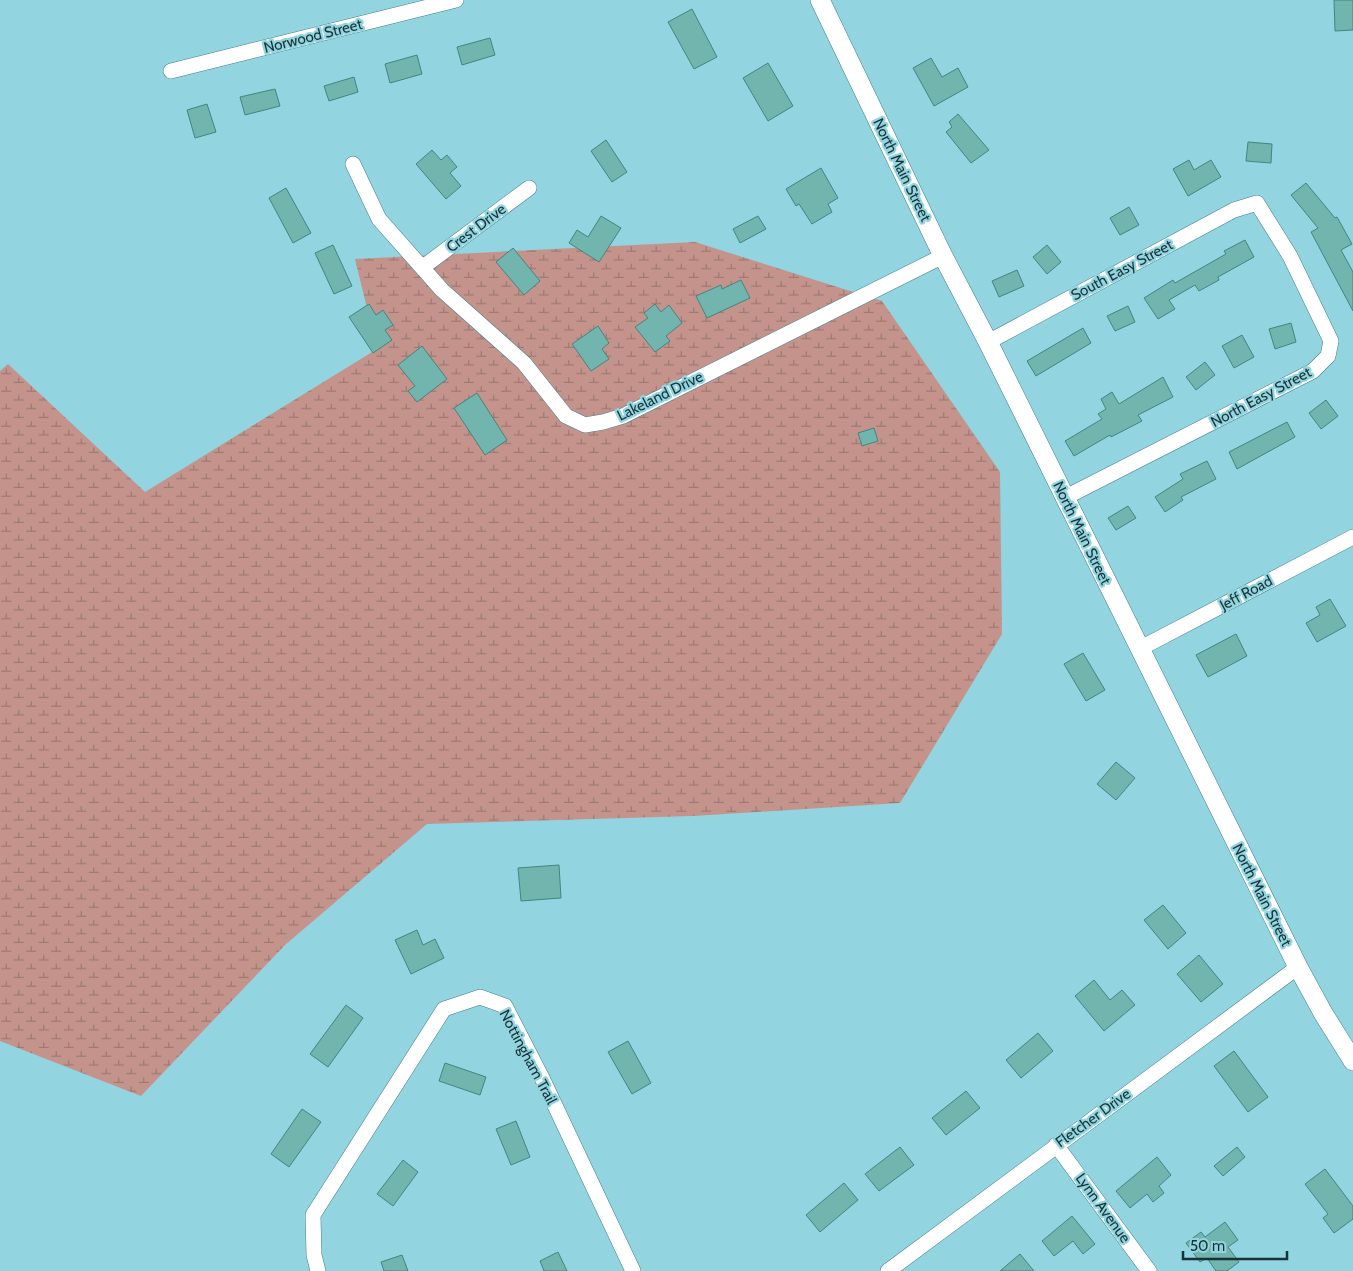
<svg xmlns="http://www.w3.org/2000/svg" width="1353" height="1271" font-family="Cabin,sans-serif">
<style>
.wetland{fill:url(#wetland-marsh)}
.building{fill:#72b4ae;stroke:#438580}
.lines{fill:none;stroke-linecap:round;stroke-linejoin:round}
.minor-casing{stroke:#40818b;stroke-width:16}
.tertiary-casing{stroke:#40818b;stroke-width:20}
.minor{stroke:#fff;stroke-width:15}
.tertiary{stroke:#fff;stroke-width:19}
.labels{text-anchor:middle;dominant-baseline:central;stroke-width:4.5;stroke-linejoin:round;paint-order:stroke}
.street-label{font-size:15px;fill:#183337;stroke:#92d4df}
</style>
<defs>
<pattern id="wetland-marsh" width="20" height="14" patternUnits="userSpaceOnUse" patternTransform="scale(1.25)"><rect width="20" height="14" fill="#c4948c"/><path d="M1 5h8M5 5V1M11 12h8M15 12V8" fill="none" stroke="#9e7973"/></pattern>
</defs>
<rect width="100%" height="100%" fill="#92d4df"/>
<path class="wetland" d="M 695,242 L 882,301 L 1000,472 L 1002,634 L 900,803 L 693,816 L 427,824 L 285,945 L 141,1096 L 0,1041 L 0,371 L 8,364 L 145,492 L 377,349 L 355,259 Z"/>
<path class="building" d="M 1334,0 L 1353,0 L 1353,30 L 1335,31 Z
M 692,9 L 717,57 L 694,69 L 668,22 Z
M 490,38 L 495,55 L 462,65 L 457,47 Z
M 417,55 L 422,74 L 390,83 L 385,64 Z
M 931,58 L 942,77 L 958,68 L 968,87 L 934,106 L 913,68 Z
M 768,63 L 793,106 L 768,121 L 743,78 Z
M 354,77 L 358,92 L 329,101 L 324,86 Z
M 275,89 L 280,106 L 245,115 L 240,97 Z
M 207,104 L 216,132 L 195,138 L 187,110 Z
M 958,114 L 989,150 L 971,163 L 946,132 L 952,127 L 949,122 Z
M 606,140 L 627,172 L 612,182 L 591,151 Z
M 1248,142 L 1272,144 L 1271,163 L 1246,161 Z
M 432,150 L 441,160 L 447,155 L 457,167 L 450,173 L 461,186 L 446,199 L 416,164 Z
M 1189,160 L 1194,170 L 1211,160 L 1221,177 L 1188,196 L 1173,169 Z
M 821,168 L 838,198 L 828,204 L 832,212 L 812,224 L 799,204 L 796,206 L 786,189 Z
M 1306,183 L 1335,218 L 1337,217 L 1352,244 L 1341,250 L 1353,272 L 1353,311 L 1311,232 L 1318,228 L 1291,195 Z
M 286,188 L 311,233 L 293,243 L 269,198 Z
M 1129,207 L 1139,225 L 1120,235 L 1110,218 Z
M 601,216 L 621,228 L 599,262 L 569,243 L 577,230 L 588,237 Z
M 758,216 L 766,229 L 740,243 L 733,229 Z
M 1245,240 L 1254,257 L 1218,277 L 1219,280 L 1199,291 L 1195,285 L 1169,300 L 1175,309 L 1158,319 L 1144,298 L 1173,280 L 1175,283 L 1226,254 L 1224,251 Z
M 333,245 L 352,286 L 334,294 L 315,253 Z
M 1047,245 L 1061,262 L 1047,274 L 1033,257 Z
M 513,248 L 540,281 L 524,295 L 496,262 Z
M 1017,270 L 1024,286 L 999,297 L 992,281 Z
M 741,280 L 750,298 L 707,318 L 696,296 L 721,285 L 722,289 Z
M 369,304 L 376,315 L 383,310 L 393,325 L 385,330 L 392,340 L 373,353 L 349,317 Z
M 655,304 L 661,312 L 669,305 L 682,323 L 666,336 L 670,341 L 655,352 L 635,327 L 648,318 L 644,313 Z
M 1128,306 L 1135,322 L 1115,331 L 1107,316 Z
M 1291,323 L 1296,342 L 1275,349 L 1269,329 Z
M 598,326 L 609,343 L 602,349 L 609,359 L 591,371 L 572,344 Z
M 1083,328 L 1091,343 L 1036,376 L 1027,361 Z
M 1242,335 L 1254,357 L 1234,368 L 1222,346 Z
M 422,346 L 447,379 L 417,402 L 408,391 L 415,386 L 398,365 Z
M 1205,362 L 1215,375 L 1196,390 L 1186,377 Z
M 1163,377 L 1173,397 L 1138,415 L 1142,421 L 1111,437 L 1110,435 L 1074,456 L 1065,441 L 1102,419 L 1098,414 L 1106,409 L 1101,399 L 1112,392 L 1119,404 Z
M 477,393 L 507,440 L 485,455 L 454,408 Z
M 1326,400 L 1338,416 L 1321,429 L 1309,413 Z
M 1287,422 L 1295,437 L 1237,469 L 1229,452 Z
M 874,428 L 878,441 L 862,446 L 858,433 Z
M 1207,461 L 1216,479 L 1181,497 L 1183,500 L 1165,512 L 1155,497 L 1183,479 L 1180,474 Z
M 1128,506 L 1136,518 L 1116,530 L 1108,518 Z
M 1330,599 L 1346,626 L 1317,642 L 1306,623 L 1320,615 L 1316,607 Z
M 1236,634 L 1247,656 L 1208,677 L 1196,655 Z
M 1083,653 L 1105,690 L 1086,701 L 1064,664 Z
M 1116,762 L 1135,778 L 1116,800 L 1097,784 Z
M 559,865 L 561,898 L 521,901 L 518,868 Z
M 1163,905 L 1186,933 L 1168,949 L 1144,920 Z
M 417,930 L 423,945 L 435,939 L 444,958 L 411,974 L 395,940 Z
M 1199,955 L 1223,984 L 1201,1002 L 1177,974 Z
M 1094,980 L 1110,1000 L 1122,990 L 1135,1005 L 1104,1031 L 1075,996 Z
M 346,1005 L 363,1018 L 328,1067 L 310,1054 Z
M 1038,1033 L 1053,1051 L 1021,1078 L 1006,1060 Z
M 628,1041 L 651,1083 L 632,1094 L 608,1052 Z
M 1234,1051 L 1268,1097 L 1248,1112 L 1214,1066 Z
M 445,1063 L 486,1077 L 480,1095 L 439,1081 Z
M 966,1091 L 980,1108 L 946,1135 L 932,1118 Z
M 302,1109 L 321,1122 L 289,1167 L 271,1154 Z
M 516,1121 L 530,1157 L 511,1165 L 496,1129 Z
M 900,1147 L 914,1165 L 879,1191 L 865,1174 Z
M 1237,1147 L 1245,1157 L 1223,1176 L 1214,1166 Z
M 1157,1157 L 1171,1175 L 1159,1186 L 1164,1193 L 1153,1202 L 1147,1194 L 1130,1208 L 1116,1191 Z
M 403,1160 L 418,1172 L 393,1206 L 377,1194 Z
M 1325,1169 L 1353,1206 L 1353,1219 L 1334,1233 L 1323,1218 L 1328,1214 L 1305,1184 Z
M 844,1183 L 858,1200 L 820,1232 L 806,1215 Z
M 1072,1216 L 1095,1244 L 1083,1254 L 1073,1241 L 1054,1256 L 1042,1241 Z
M 1225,1222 L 1238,1240 L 1228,1247 L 1239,1262 L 1227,1271 L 1216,1271 L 1207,1258 L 1200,1262 L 1186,1243 L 1201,1232 L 1205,1237 Z
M 558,1252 L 567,1271 L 544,1271 L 540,1261 Z
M 1020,1254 L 1034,1271 L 1000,1271 Z
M 402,1255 L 408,1271 L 384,1271 L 381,1262 Z"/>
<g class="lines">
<g class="minor-casing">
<path id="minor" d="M 171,71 L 456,0
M 353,164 L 379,219 L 442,290 L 524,363 L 566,416 L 585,425 L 603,422 L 623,416 L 943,256
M 423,267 L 529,188
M 988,342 L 1234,210 L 1257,203 L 1290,256 L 1331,341 L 1328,356 L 1313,371 L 1064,498
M 1139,649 L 1353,537
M 1056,1145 L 1149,1271
M 318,1271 L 314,1255 L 313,1215 L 444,1009 L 480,997 L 505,1006 L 542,1078 L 633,1271
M 888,1271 L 1298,967"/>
</g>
<g class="tertiary-casing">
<path id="tertiary" d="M 820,0 L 943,256 L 988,342 L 1298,967 L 1323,1013 L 1353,1061"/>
</g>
<use href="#minor" class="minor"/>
<use href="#tertiary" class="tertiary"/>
</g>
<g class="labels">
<g class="street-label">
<text transform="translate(313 36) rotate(-14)">Norwood Street</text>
<text transform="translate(902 170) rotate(64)">North Main Street</text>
<text transform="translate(476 228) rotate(-37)">Crest Drive</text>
<text transform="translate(1122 270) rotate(-28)">South Easy Street</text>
<text transform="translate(660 396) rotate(-26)">Lakeland Drive</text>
<text transform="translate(1261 397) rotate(-28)">North Easy Street</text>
<text transform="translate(1082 533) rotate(64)">North Main Street</text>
<text transform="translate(1246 593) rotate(-28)">Jeff Road</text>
<text transform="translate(1262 895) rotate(63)">North Main Street</text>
<text transform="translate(528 1057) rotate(62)">Nottingham Trail</text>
<text transform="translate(1093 1118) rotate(-36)">Fletcher Drive</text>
<text transform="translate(1103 1208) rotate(54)">Lynn Avenue</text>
</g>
</g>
<path d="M1183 1251v8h104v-8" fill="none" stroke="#183337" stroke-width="2.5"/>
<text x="1190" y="1251" font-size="15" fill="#183337" stroke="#92d4df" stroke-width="4" paint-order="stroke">50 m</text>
</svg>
